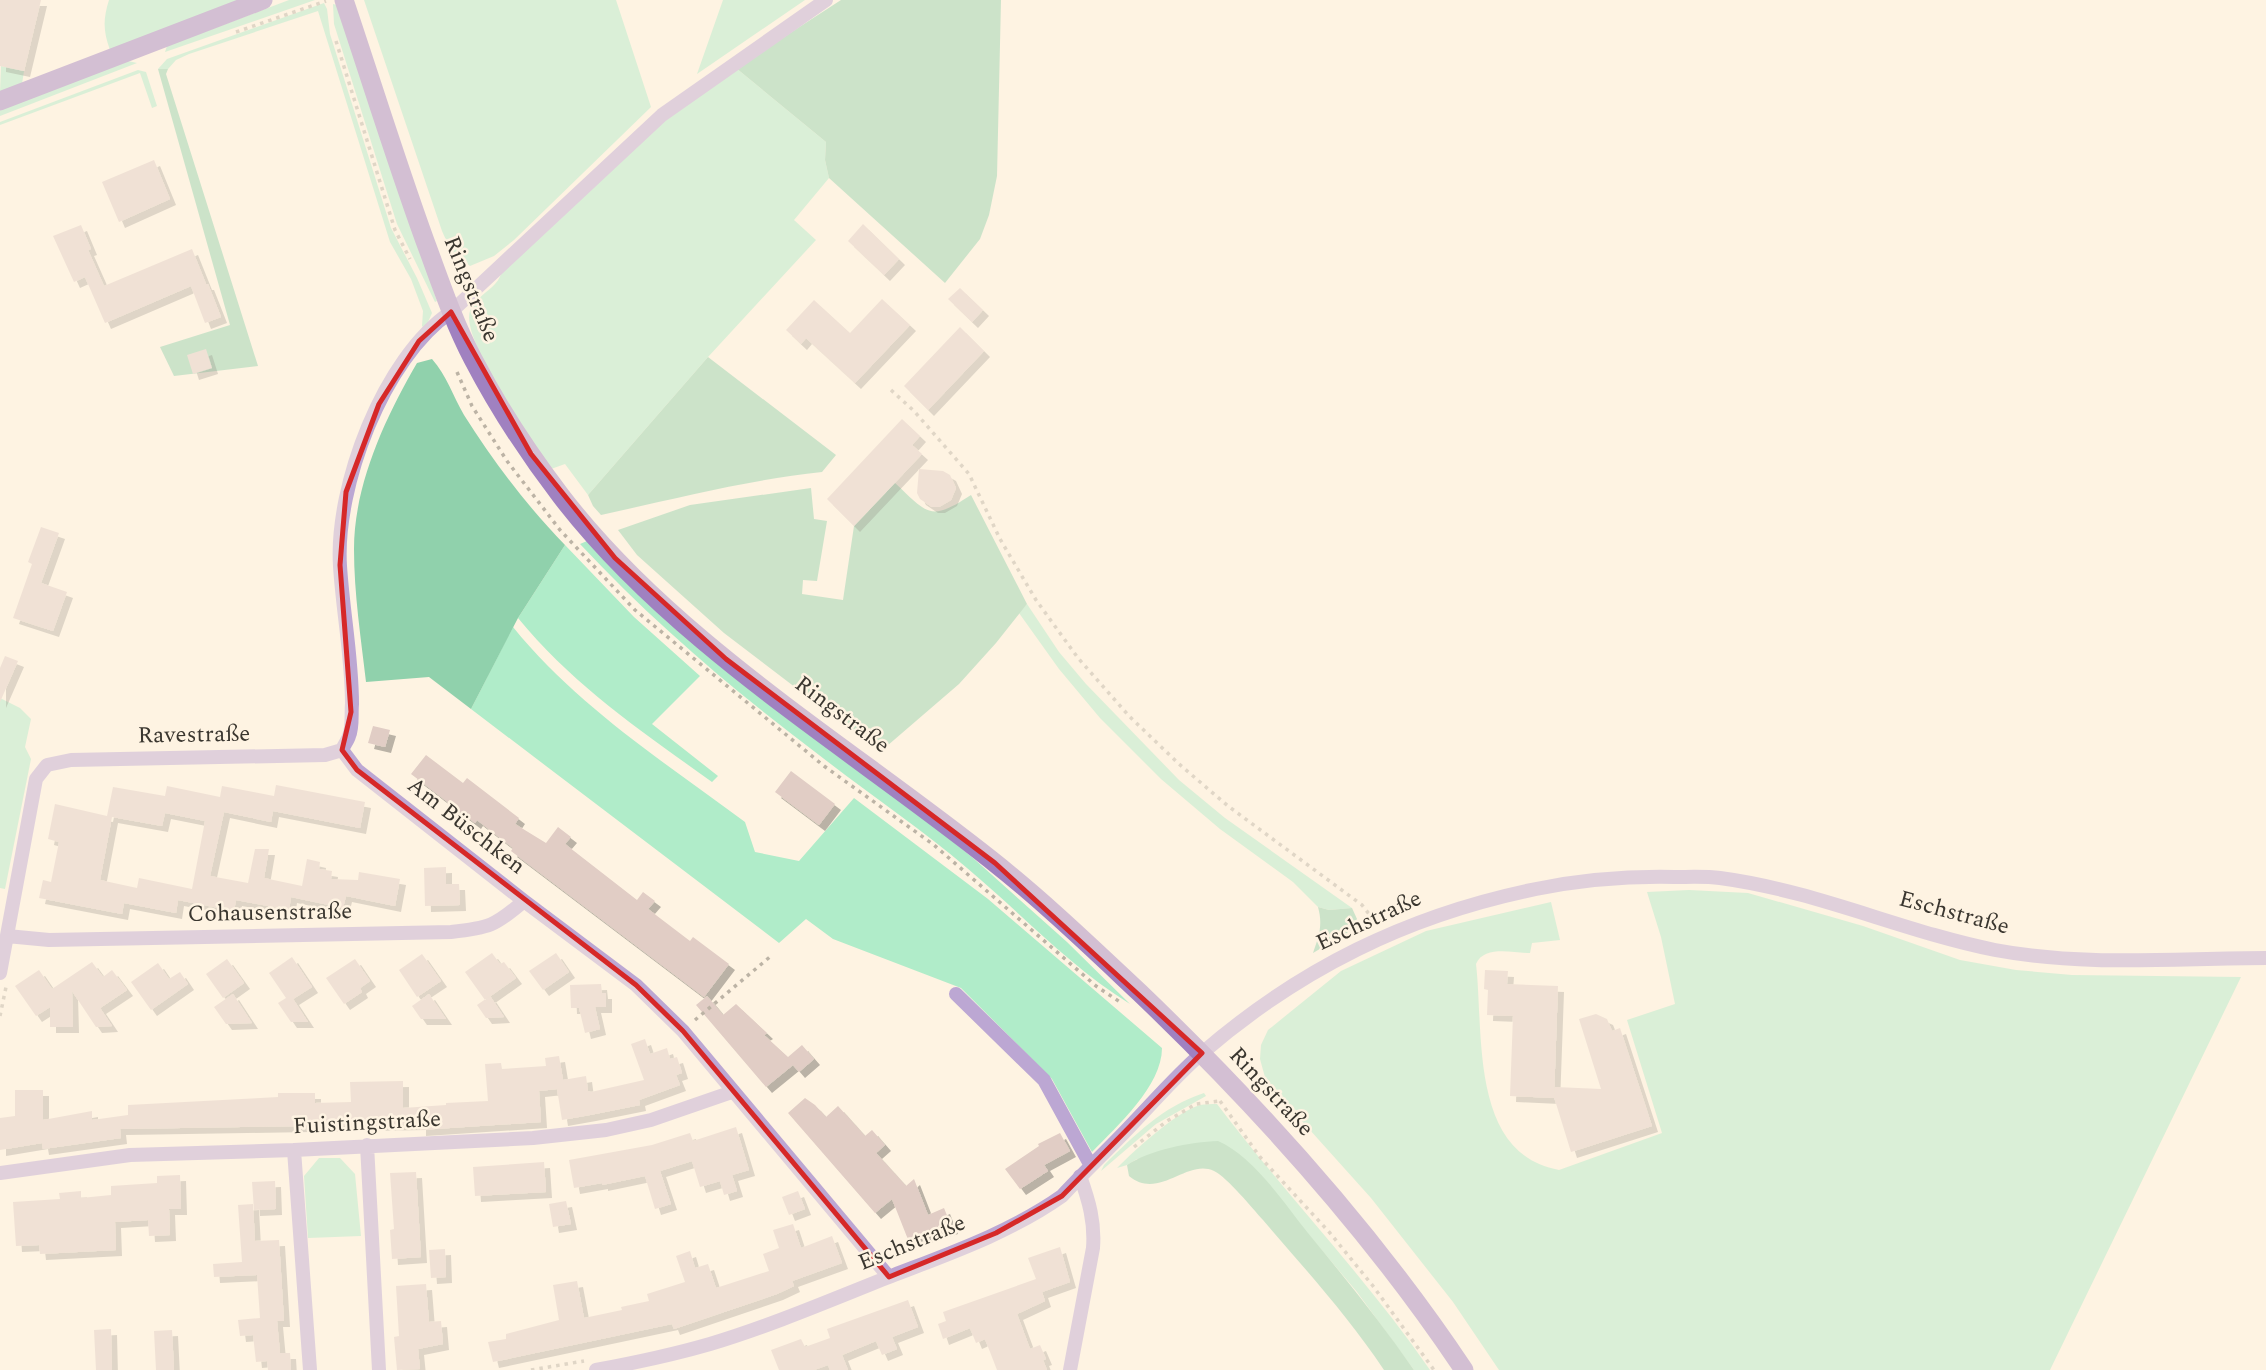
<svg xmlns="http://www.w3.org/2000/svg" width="2266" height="1370" font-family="Spectral,serif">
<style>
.green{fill:#b0ecc9}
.forest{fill:#90d1ac}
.building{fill:#e1cdc5;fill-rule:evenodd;filter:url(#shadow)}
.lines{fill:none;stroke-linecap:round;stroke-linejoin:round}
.path{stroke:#bcb3a5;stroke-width:3.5;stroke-dasharray:3.5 5;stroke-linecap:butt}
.street{stroke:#bca7d3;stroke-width:14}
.secondary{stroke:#a081c0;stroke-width:19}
.marked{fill:none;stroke:#d62828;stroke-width:5;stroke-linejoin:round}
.labels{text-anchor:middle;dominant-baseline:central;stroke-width:5;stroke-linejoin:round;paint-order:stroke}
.street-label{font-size:23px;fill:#3a362f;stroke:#fef3e2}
</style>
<defs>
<filter id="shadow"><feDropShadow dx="6" dy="6" stdDeviation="0" flood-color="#0004"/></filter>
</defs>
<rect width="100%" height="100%" fill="#fef3e2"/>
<path class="green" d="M 109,0 L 238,0 L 110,50 C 103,31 103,19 109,0 Z
M 289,0 L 315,0 L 165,52 L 167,46 Z
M 364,0 L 616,0 L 651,107 L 514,240 L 494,256 L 470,266 L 451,251 L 442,231 Z
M 723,0 L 805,0 L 697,74 Z
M 324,3 L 327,9 L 330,34 L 391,228 L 417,278 L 432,313 L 425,329 L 422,326 L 423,311 L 411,279 L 390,242 L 318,11 L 189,54 L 176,60 L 168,69 L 158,69 L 167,59 Z
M 333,4 L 337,5 L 437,301 L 435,302 L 397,224 L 334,24 Z
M 128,61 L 137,63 L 0,116 L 0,110 Z
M 1,66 L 24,71 L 22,84 L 0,92 Z
M 736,68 L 826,142 L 825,160 L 829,178 L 794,220 L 816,240 L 708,357 L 588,495 L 565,464 L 551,469 C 533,442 460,339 470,311 C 474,299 487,293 495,284 C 499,280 501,274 503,269 L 659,124 Z
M 138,70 L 146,72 L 157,106 L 152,108 L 140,73 L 0,125 L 0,122 Z
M 587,541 L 973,858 L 1067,942 L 1130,1004 C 1069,966 1022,914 967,868 C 920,828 868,793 819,755 C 734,691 653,622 580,544 Z
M 565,545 L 634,617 L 700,676 L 652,724 L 718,776 L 712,782 C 641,731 574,686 518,618 Z
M 1027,604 L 1059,652 L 1086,684 L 1179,780 L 1225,818 L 1352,908 L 1329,910 L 1318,907 L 1293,882 L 1220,829 L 1161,779 L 1100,718 L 1059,669 L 1019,613 Z
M 513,627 C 577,706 664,762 745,822 L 755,852 L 799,861 L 854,798 L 988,899 L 1162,1048 C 1162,1086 1117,1126 1092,1152 L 1052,1079 L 961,988 L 833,939 L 806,919 L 779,943 L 471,709 Z
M 0,698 L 20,708 L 31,719 L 25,747 L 31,759 L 5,889 L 0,888 Z
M 1689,890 L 1748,893 L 1863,926 L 1960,960 L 2016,970 L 2072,975 L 2241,977 L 2050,1370 L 1499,1370 L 1453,1302 L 1371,1198 L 1266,1081 L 1260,1059 L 1261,1045 L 1268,1030 L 1341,971 L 1426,931 L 1551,902 L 1560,940 L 1532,943 L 1530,953 C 1513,953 1484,945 1476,964 C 1484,1032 1469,1154 1559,1170 L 1662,1133 L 1627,1020 L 1675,1004 L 1661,937 L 1647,892 Z
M 1204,1093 L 1206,1096 L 1156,1124 L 1101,1171 L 1104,1165 C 1134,1136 1163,1106 1204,1093 Z
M 1217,1104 C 1286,1195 1365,1276 1430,1370 L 1414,1370 L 1357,1292 L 1246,1160 L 1137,1159 L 1127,1165 L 1117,1168 C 1135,1150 1176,1112 1200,1105 C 1205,1104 1212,1104 1217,1104 Z
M 319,1158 L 340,1158 L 355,1174 L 361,1236 L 308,1238 L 304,1176 Z"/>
<path class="forest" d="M 841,0 L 1001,0 L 997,176 L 989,215 L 980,239 L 945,283 L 829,178 L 825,160 L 826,142 L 736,68 Z
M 158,69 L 168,69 L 166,74 L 258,366 L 174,376 L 160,347 L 230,325 Z
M 708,357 L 836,455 L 822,472 C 747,480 674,499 601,515 L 593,506 L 588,495 Z
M 432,359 C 447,376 453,396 464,415 C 493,461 527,506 565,545 L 518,618 L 471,709 L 429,677 L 366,682 C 361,638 354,594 354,549 C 354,485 385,418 417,363 Z
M 895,483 C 928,514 930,522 971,495 L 1027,604 L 996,643 L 959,684 L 880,752 L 724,633 L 637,555 L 618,530 L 690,505 L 811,488 L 814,519 L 827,521 L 817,581 L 803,580 L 802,594 L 843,600 L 854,526 Z
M 1318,907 L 1329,910 L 1352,908 L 1357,919 L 1350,931 L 1313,953 C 1319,936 1323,925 1318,907 Z
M 1218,1141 C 1253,1156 1284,1203 1308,1233 C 1345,1278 1381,1322 1414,1370 L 1384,1370 C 1348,1316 1305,1269 1263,1220 C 1252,1208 1228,1178 1214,1171 C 1187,1158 1159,1201 1129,1176 L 1127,1165 C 1150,1150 1190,1142 1218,1141 Z"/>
<path class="building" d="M 0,0 L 41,0 L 24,71 L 0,66 Z
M 154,160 L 170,199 L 119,222 L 102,182 Z
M 863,224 L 899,259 L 884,275 L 848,241 Z
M 81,225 L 91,249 L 88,250 L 104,286 L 192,249 L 206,284 L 208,284 L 221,317 L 205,323 L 191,286 L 105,323 L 85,277 L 74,282 L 53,236 Z
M 960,288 L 983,310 L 972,322 L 948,299 Z
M 882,299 L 910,325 L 855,383 L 806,338 L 801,344 L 786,330 L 814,300 L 850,333 Z
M 960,327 L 984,351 L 928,410 L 904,386 Z
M 206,349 L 212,368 L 193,374 L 187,355 Z
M 902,419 L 920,436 L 912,445 L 922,454 L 854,526 L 827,499 Z
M 919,469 L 943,471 L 950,475 L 956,488 L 951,500 L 939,507 L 932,507 L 920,499 L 917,493 Z
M 41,527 L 59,533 L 41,583 L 67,592 L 53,631 L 13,618 L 32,564 L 28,562 Z
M 5,656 L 18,661 L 0,702 L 0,668 Z
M 373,726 L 390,730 L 385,747 L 368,743 Z
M 426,755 L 463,783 L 467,778 L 519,818 L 515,824 L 546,843 L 558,827 L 571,837 L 565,844 L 637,900 L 643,892 L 655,901 L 648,909 L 690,941 L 693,937 L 729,964 L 704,997 L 511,851 L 513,848 L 477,820 L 475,823 L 411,774 Z
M 791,771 L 835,804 L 819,825 L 775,792 Z
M 276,785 L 365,802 L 360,828 L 273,811 L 271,822 L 224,812 L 210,876 L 248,883 L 255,849 L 269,849 L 264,878 L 302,886 L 307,859 L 320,862 L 319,869 L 332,871 L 331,879 L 358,880 L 359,872 L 400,879 L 395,906 L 346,896 L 343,908 L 291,897 L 289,910 L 236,900 L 234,911 L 178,900 L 176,913 L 124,903 L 122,914 L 39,898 L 43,880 L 51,882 L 59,842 L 48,839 L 55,804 L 107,816 L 113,787 L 165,796 L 167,786 L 220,797 L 222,786 L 274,796 ZM 165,813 L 205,821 L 192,889 L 139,878 L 137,888 L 100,880 L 112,817 L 162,826 Z
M 446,867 L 446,884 L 459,884 L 460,905 L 425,906 L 424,868 Z
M 492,953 L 500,964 L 504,962 L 516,978 L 485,1000 L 465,972 Z
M 556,953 L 569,972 L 543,990 L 529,971 Z
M 422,954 L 441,981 L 417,997 L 399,970 Z
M 292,957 L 312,987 L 293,999 L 308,1022 L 291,1022 L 278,1003 L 286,998 L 269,973 Z
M 227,959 L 244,983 L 223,998 L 206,974 Z
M 355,959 L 370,981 L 360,988 L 362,992 L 344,1004 L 326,978 Z
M 92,962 L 103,977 L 112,970 L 127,990 L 100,1008 L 112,1026 L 96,1027 L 72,991 L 73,1027 L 50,1027 L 50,1007 L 36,1016 L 15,986 L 39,970 L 52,989 Z
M 158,963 L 169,979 L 180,972 L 188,984 L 151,1010 L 131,982 Z
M 1485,970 L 1508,971 L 1507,984 L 1558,986 L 1554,1098 L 1510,1096 L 1513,1016 L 1487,1015 L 1488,990 L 1484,989 Z
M 601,984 L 602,993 L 606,993 L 606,1007 L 595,1007 L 600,1029 L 585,1033 L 579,1008 L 571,1008 L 570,985 Z
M 233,994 L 252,1023 L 226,1024 L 214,1007 Z
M 429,994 L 446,1019 L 421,1019 L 412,1006 Z
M 490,996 L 504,1017 L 486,1018 L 477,1005 Z
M 707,996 L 723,1015 L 736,1004 L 767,1033 L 764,1035 L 788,1057 L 802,1045 L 814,1059 L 799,1072 L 793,1065 L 766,1087 L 696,1005 Z
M 1596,1014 L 1607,1019 L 1612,1031 L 1620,1028 L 1652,1126 L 1571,1152 L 1554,1097 L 1555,1087 L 1601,1089 L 1579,1019 Z
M 645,1039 L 650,1054 L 667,1048 L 670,1059 L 677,1057 L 682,1073 L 676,1075 L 680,1085 L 639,1100 L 640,1105 L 590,1115 L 562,1120 L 557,1089 L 539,1091 L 541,1122 L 420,1130 L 420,1124 L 120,1129 L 121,1138 L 43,1149 L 42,1143 L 0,1150 L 0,1118 L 15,1116 L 15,1090 L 43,1090 L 43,1120 L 92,1111 L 92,1120 L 128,1115 L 128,1105 L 278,1097 L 278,1093 L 315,1093 L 315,1103 L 351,1102 L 350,1082 L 403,1081 L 403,1108 L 446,1105 L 446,1103 L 488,1101 L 485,1064 L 501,1063 L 502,1069 L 546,1066 L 545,1058 L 559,1056 L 563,1080 L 586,1076 L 588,1091 L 591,1092 L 644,1080 L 631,1044 Z
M 805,1098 L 815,1105 L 826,1117 L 838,1106 L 865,1136 L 872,1130 L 885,1145 L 876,1153 L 906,1186 L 914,1179 L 928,1215 L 944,1208 L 952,1228 L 909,1242 L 892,1199 L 875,1213 L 788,1113 Z
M 736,1127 L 749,1170 L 732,1175 L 737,1191 L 724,1195 L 720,1181 L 700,1187 L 692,1161 L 660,1171 L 671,1204 L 655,1209 L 645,1176 L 602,1185 L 602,1183 L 574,1188 L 569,1160 L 652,1145 L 690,1133 L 693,1141 Z
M 1060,1133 L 1070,1151 L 1044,1165 L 1048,1171 L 1020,1189 L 1005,1169 L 1039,1146 L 1038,1144 Z
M 544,1162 L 546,1192 L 475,1196 L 473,1167 Z
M 416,1172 L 421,1257 L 392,1259 L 390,1230 L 394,1229 L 390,1173 Z
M 180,1175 L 181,1209 L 169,1209 L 170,1235 L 149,1236 L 148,1220 L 115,1222 L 116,1250 L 40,1254 L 39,1245 L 16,1246 L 13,1202 L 60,1199 L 59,1193 L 81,1191 L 81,1198 L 111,1195 L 111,1186 L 157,1183 L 157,1176 Z
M 275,1181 L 276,1209 L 254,1210 L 252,1182 Z
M 798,1191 L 805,1209 L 789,1215 L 782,1197 Z
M 566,1201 L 571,1224 L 553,1227 L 549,1204 Z
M 253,1204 L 255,1241 L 279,1240 L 284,1321 L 277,1321 L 280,1353 L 290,1353 L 291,1370 L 268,1370 L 267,1361 L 256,1362 L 253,1335 L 240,1336 L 238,1320 L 260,1318 L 257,1275 L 214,1277 L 213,1264 L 242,1262 L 238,1205 Z
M 793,1224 L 801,1248 L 832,1236 L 842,1263 L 792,1281 L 794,1286 L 777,1294 L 674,1329 L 672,1324 L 493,1362 L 488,1342 L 506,1339 L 506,1334 L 559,1320 L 553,1285 L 577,1281 L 584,1318 L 622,1310 L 621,1307 L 649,1301 L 647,1294 L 685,1282 L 676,1256 L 690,1251 L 695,1268 L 708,1264 L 716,1288 L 769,1271 L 763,1254 L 779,1248 L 773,1230 Z
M 1060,1247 L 1070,1282 L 1042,1292 L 1045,1301 L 1017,1314 L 1030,1349 L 1040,1345 L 1046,1359 L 1043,1360 L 1047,1370 L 997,1370 L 985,1339 L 976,1343 L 970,1328 L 943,1339 L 938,1324 L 946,1321 L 943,1312 L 1036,1279 L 1028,1258 Z
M 445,1249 L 446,1277 L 431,1278 L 429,1250 Z
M 426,1284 L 429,1322 L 441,1321 L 443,1344 L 418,1349 L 420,1369 L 397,1370 L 394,1337 L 399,1336 L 396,1286 Z
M 908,1300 L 918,1327 L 892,1337 L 897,1349 L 882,1355 L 876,1341 L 842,1355 L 848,1370 L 830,1370 L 828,1365 L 814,1370 L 779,1370 L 771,1350 L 801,1339 L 805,1347 L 830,1338 L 827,1329 Z
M 111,1329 L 112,1370 L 96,1370 L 94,1330 Z
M 172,1330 L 174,1370 L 156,1370 L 154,1331 Z"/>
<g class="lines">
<path class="path" d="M 236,32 L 326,1
M 336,41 L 395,230 L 410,259
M 457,372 L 472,406 L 507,461 L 560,530 L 635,610 L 824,766 L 934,845 L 1096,986 L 1120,1002
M 891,390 L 914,411 L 969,474 L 1000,539 L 1036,600 L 1078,658 L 1129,716 L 1179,764 L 1228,806 L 1362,905 L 1377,924
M 0,1016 L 6,987
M 695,1020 L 771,956
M 1220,1101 L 1260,1157 L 1330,1233 L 1373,1286 L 1434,1370
M 1134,1147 L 1167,1121 L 1196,1104 L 1220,1101
M 531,1370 L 584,1361"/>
<path class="street" d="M 342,750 C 344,745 348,740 349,736 C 353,727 351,714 352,704 C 352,657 343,613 340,566 C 335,487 383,358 451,312 L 662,115 L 826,0
M 342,750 L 357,770 L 524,901 L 636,985 L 683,1031 L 889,1277
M 7,936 L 49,940 L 451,932 C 489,928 495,926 524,901
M 0,973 L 36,779 L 47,765 L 71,760 L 325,755 L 342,750
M 956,994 L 1044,1080 L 1091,1166
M 367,1145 L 379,1370
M 294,1150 L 310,1370
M 0,1173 L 130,1155 L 294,1150 L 533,1138 L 606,1130 L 651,1120 L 732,1092
M 596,1370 C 634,1363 672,1355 710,1344 C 773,1325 833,1299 894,1275 C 951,1253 1011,1232 1062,1196 C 1086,1170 1112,1146 1136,1120 C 1157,1098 1178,1074 1201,1054 C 1299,969 1408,915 1536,889 C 1581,880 1627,876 1674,877 C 1689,877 1705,876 1720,878 C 1817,891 1901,931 1995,950 C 2086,967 2175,958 2266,958
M 1070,1370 L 1093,1248 C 1095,1222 1089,1201 1080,1176"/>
<path class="secondary" d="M 344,0 C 371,80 396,161 425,241 C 440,281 453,321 473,359 C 498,407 528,453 561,496 C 672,641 848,746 990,859 C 1042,900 1091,947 1139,992 C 1259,1107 1372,1232 1464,1370
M 0,101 L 263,0"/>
</g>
<path d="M0 0H2266V1370H0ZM 451,312 L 531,454 L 615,558 L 726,659 L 995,863 L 1202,1053 L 1062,1196 L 996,1233 L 889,1277 L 683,1031 L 636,985 L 357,770 L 342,750 L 351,712 L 340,565 L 346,492 L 379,404 L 419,341 Z" fill="#fef3e2" fill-opacity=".55" fill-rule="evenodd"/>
<path class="marked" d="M 451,312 L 531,454 L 615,558 L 726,659 L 995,863 L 1202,1053 L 1062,1196 L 996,1233 L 889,1277 L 683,1031 L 636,985 L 357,770 L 342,750 L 351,712 L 340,565 L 346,492 L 379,404 L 419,341 Z"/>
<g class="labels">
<g class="street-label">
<text transform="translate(471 289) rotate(68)">Ringstraße</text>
<text transform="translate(842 715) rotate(37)">Ringstraße</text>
<text transform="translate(194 735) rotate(-1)">Ravestraße</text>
<text transform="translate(466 826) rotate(38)">Am Büschken</text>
<text transform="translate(270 913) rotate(-1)">Cohausenstraße</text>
<text transform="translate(1954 913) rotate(15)">Eschstraße</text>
<text transform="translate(1369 921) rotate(-25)">Eschstraße</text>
<text transform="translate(1271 1092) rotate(47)">Ringstraße</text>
<text transform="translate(367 1123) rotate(-3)">Fuistingstraße</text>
<text transform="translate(912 1243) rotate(-22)">Eschstraße</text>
</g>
</g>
</svg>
